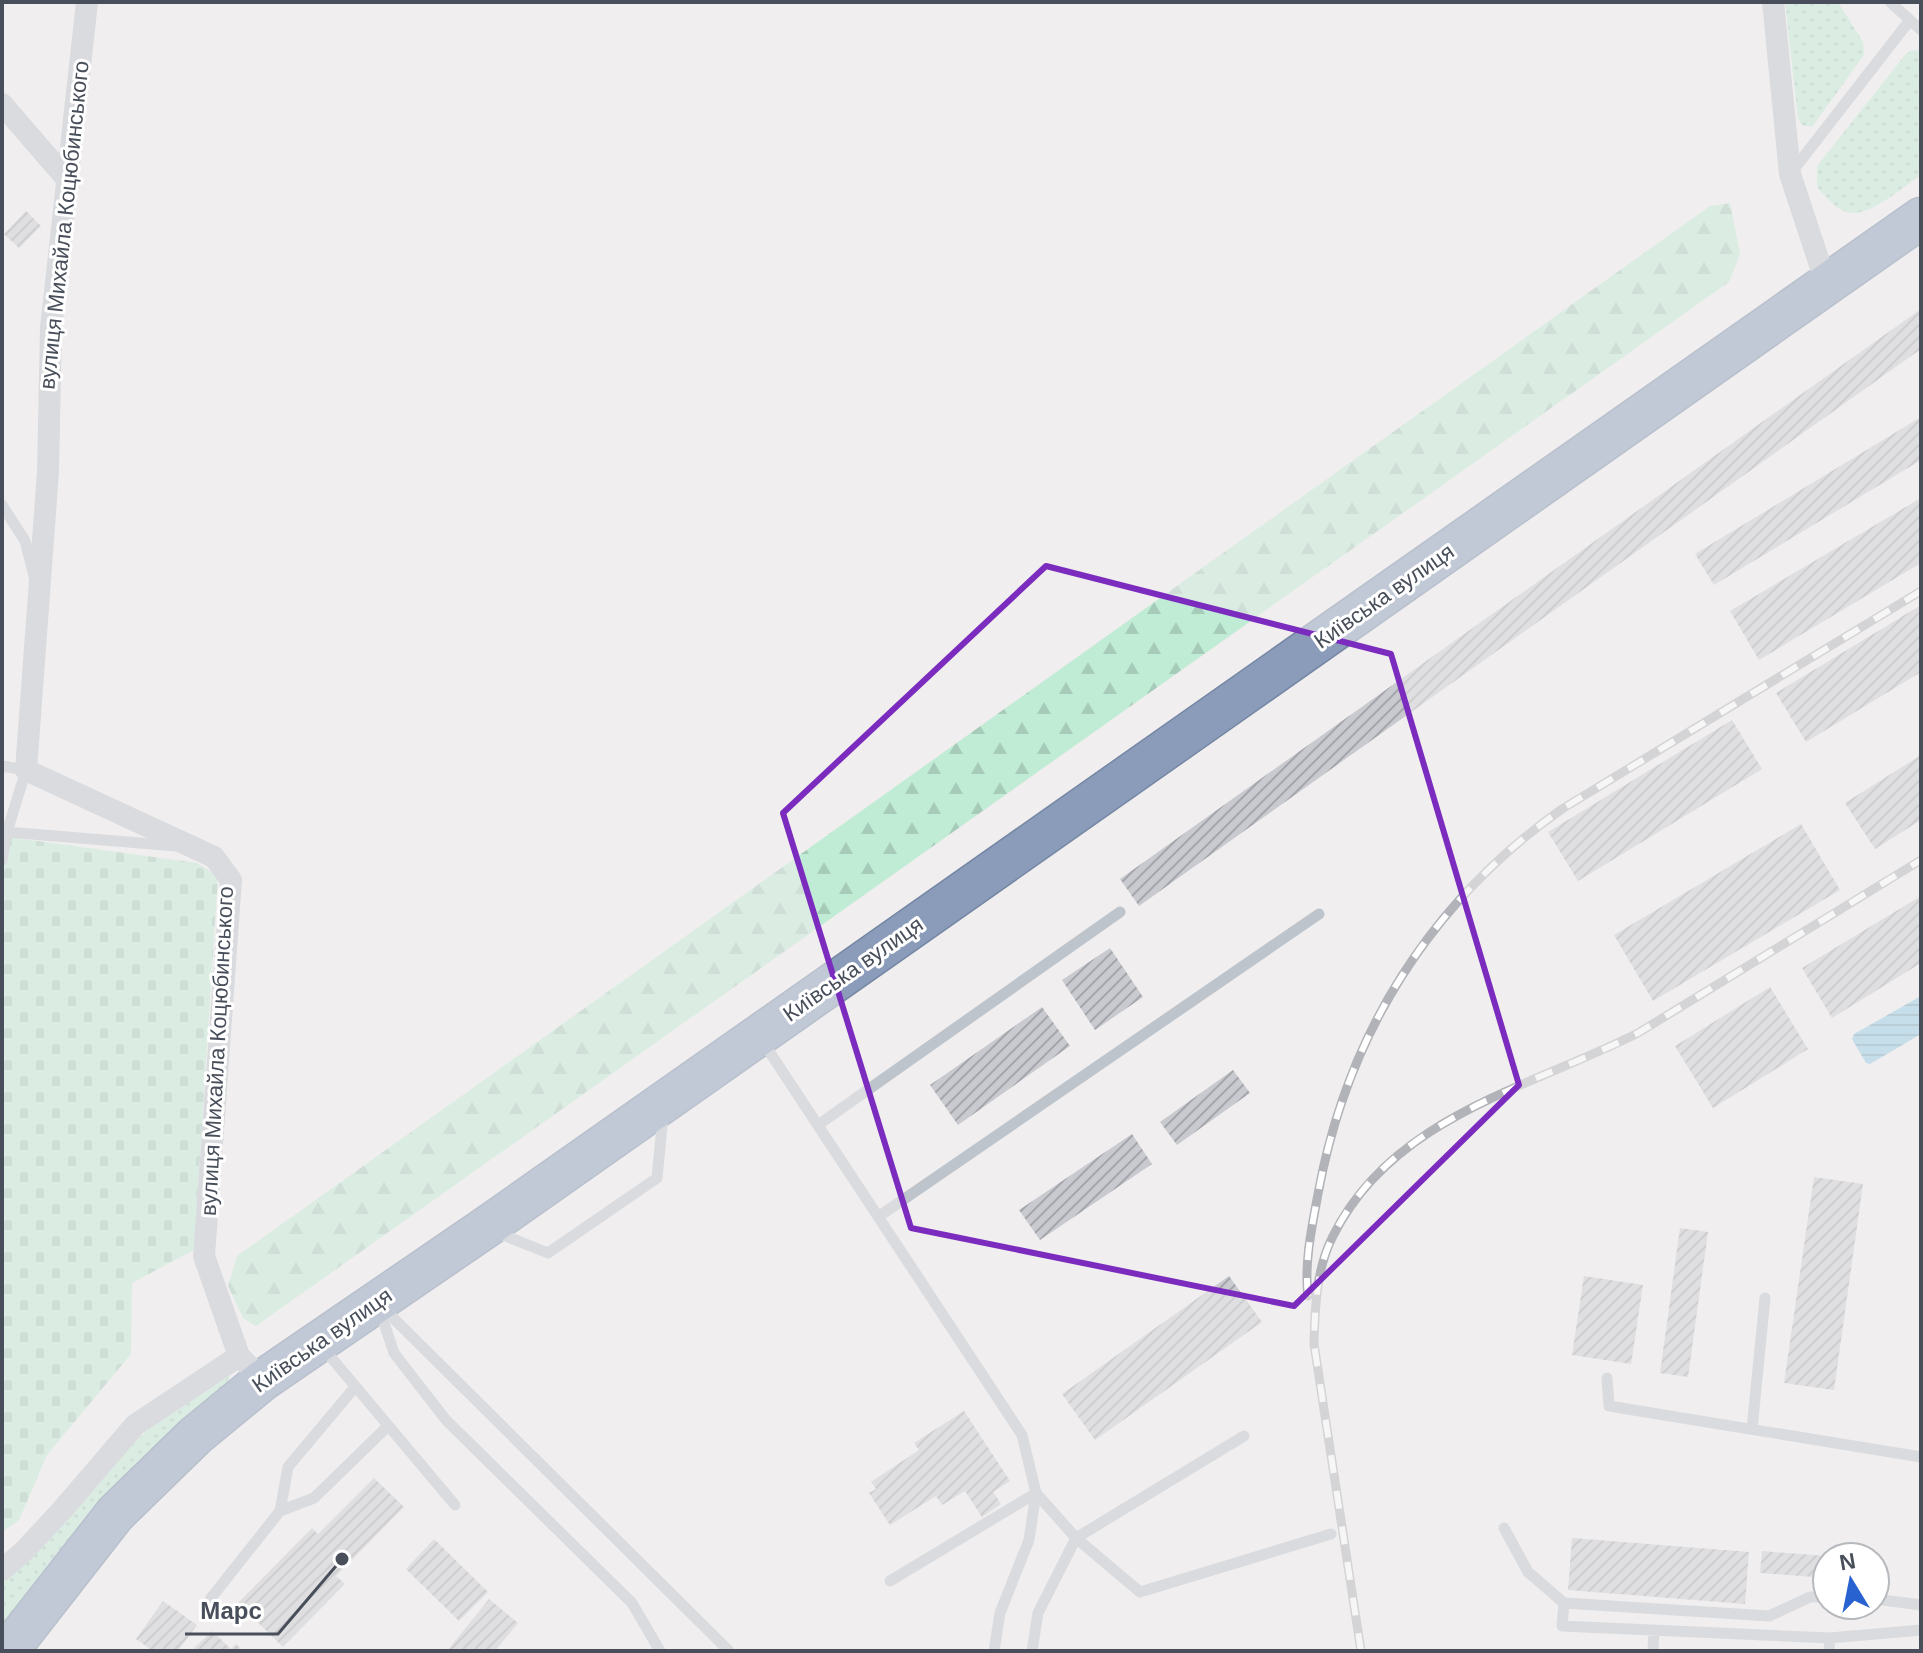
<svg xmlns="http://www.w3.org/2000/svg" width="1923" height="1653" font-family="Arial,sans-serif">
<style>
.grass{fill:url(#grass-dots)}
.forest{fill:url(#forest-firs)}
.cemetery{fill:url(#cemetery-stones)}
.water{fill:url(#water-rules)}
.building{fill:url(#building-hatch)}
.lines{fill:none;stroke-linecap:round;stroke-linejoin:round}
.highway-casing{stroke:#7587a4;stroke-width:43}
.lane{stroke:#bec4cc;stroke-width:11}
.street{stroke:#bec4cc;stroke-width:22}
.highway{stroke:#8a9cb9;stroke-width:40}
.rail-casing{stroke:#b1b3b8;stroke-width:9}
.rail{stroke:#fff;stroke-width:6;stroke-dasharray:18;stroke-linecap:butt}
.marked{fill:none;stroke:#7b2cbf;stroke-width:6;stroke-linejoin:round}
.labels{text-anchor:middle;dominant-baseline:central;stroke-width:6;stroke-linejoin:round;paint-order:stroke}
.street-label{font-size:22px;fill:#484f5a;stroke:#fff}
.leader{fill:none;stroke:#484f5a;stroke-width:3}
.callout-dot{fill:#484f5a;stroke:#fff;stroke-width:3}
.callout-label{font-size:24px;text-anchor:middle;font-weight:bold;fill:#484f5a;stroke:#fff;stroke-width:6;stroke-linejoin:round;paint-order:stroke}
</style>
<defs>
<pattern id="grass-dots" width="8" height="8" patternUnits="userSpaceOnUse" patternTransform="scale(2)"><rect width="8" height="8" fill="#c0ebd5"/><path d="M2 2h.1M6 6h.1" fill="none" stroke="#a6cbb9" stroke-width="1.8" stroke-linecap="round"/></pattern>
<pattern id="forest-firs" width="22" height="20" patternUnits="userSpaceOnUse" patternTransform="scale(2)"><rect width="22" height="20" fill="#c0ebd5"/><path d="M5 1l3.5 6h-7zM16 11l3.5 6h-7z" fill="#a6cbb9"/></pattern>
<pattern id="cemetery-stones" width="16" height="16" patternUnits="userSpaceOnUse" patternTransform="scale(2)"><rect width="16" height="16" fill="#c0ebd5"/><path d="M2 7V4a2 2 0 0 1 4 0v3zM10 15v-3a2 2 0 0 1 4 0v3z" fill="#a6cbb9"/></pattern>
<pattern id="water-rules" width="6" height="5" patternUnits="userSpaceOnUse" patternTransform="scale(2)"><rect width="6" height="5" fill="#90cae4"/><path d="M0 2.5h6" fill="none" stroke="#78a6bc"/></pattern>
<pattern id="building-hatch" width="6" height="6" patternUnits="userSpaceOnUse" patternTransform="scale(2)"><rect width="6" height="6" fill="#c9cad0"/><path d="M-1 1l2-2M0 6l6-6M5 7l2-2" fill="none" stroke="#a5a6ac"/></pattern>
</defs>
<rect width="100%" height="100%" fill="#f0eeee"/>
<path class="grass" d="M 1785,2 L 1838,2 L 1863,42 L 1864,55 L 1812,127 L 1802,125 L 1798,119 Z
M 1912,50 L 1921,51 L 1921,175 C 1904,186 1868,219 1847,212 C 1835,209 1825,196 1817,187 L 1817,166 L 1905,55 Z
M 222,1375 L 230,1376 L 224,1389 L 2,1635 L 2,1583 L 108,1467 L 156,1422 Z"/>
<path class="forest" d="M 1730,203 L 1740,254 L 1729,282 L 256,1326 L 243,1318 L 228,1286 L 237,1256 L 1710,206 Z"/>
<path class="cemetery" d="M 2,836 L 197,863 L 218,876 L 194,1250 L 132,1283 L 131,1354 L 47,1455 L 19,1520 L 2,1532 Z"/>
<path class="water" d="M 1921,996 L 1921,1034 L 1870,1064 L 1866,1063 L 1852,1039 L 1854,1034 Z"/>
<path class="building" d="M 26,211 L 41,226 L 19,248 L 4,234 Z
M 1921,309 L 1921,349 L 1139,906 L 1120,879 Z
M 1921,417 L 1921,460 L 1714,585 L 1695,554 Z
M 1921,498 L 1921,563 L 1759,660 L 1730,611 Z
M 1921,605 L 1921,672 L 1806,742 L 1776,693 Z
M 1732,720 L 1762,769 L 1578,881 L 1548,832 Z
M 1921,755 L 1921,820 L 1875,849 L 1845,803 Z
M 1801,824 L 1840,890 L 1653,1001 L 1614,935 Z
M 1921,896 L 1921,963 L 1832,1018 L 1802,968 Z
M 1110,948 L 1143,997 L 1095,1030 L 1062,980 Z
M 1770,987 L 1808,1049 L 1713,1108 L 1675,1046 Z
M 1042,1007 L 1070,1046 L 958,1125 L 930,1085 Z
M 1233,1070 L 1250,1093 L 1177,1145 L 1160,1122 Z
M 1132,1134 L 1152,1164 L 1040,1240 L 1019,1210 Z
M 1814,1177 L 1863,1184 L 1834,1390 L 1784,1383 Z
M 1680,1228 L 1708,1232 L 1688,1377 L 1660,1373 Z
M 1229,1276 L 1262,1322 L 1095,1440 L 1062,1394 Z
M 1584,1276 L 1643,1285 L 1631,1364 L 1572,1355 Z
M 964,1411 L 1010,1481 L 993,1492 L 1001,1504 L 982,1517 L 965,1491 L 942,1505 L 936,1496 L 890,1525 L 869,1493 L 876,1489 L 871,1482 L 919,1450 L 914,1443 Z
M 374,1478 L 404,1507 L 336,1576 L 345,1584 L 283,1647 L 238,1603 L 312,1528 L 318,1534 Z
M 1572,1538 L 1749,1552 L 1745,1604 L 1568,1590 Z
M 434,1539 L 488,1592 L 459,1621 L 406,1569 Z
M 1762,1551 L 1827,1556 L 1827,1578 L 1760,1573 Z
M 489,1599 L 518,1623 L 495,1651 L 447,1651 Z
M 163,1601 L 197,1625 L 178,1651 L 153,1651 L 136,1639 Z
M 212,1631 L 231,1649 L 236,1644 L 243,1651 L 191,1651 Z"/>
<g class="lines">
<g class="highway-casing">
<path id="highway" d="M 8,1651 L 115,1514 L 195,1436 L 263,1380 L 485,1228 L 1921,218"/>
</g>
<path class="lane" d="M 1890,2 L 1921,30
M 1791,173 L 1910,20
M 2,505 L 25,541 L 34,576
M 2,766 L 26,770 L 7,832 L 2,860
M 7,832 L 176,846
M 763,1042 L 1022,1435 L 1036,1493 L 1029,1540 L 1000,1613 L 994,1651
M 818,1125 L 1120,912
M 878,1217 L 1319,914
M 493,1231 L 548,1253 L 657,1178 L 663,1116
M 324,1349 L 455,1505
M 1607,1378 L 1609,1406 L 1921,1457
M 1752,1429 L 1765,1298
M 280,1511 L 314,1498 L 388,1426
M 1504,1528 L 1528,1572 L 1564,1603 L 1769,1616 L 1810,1597 L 1827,1597
M 890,1581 L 1036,1493 L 1076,1538 L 1244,1436
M 211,1598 L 280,1511 L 288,1467 L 355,1387
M 1875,1599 L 1921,1605
M 1564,1603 L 1562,1626 L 1830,1638 L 1921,1630
M 660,1651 L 632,1603 L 446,1420 L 394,1353 L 377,1302 L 729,1651
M 1032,1651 L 1038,1613 L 1076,1538 L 1140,1592 L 1331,1534
M 1653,1651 L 1654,1630
M 1829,1651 L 1830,1638"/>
<path class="street" d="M 87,2 L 51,328 L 48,472 L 26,770 L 214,857 L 231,880 L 204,1256 L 239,1356 L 263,1380
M 1773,2 L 1790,174 L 1826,283
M 2,104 L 66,178
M 2,1570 L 24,1551 L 63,1509 L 135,1425 L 239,1356"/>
<use href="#highway" class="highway"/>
<g class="rail-casing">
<path id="rail" d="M 1308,1296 C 1304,1263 1312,1226 1318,1194 C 1347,1035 1430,902 1562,809 L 1921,591
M 1361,1651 L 1314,1344 C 1315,1308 1316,1269 1333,1236 C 1392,1117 1529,1088 1638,1033 L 1921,860"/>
</g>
<use href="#rail" class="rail"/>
</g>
<path d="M0 0H1923V1653H0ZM 1046,566 L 1391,654 L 1519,1085 L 1294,1306 L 911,1228 L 783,813 Z" fill="#f0eeee" fill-opacity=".55" fill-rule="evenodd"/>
<path class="marked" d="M 1046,566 L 1391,654 L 1519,1085 L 1294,1306 L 911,1228 L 783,813 Z"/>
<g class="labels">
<g class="street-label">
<text transform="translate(64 225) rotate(-84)">вулиця Михайла Коцюбинського</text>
<text transform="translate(1384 596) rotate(-35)">Київська вулиця</text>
<text transform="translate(853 969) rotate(-35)">Київська вулиця</text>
<text transform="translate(217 1051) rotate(-87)">вулиця Михайла Коцюбинського</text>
<text transform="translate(322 1340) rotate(-35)">Київська вулиця</text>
</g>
</g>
<path class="leader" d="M342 1559L278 1634H185"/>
<circle class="callout-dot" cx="342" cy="1559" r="8"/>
<g class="callout-label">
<text x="231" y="1619">Марс</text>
</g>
<rect width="1923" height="1653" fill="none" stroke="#484f5a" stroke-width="8"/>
<g transform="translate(1851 1581) rotate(350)"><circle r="38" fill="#ffffff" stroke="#b6b9bd" stroke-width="2"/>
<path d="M0-6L14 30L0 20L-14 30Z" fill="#2861d0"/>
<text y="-12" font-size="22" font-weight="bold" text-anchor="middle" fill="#484f5a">N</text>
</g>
</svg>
